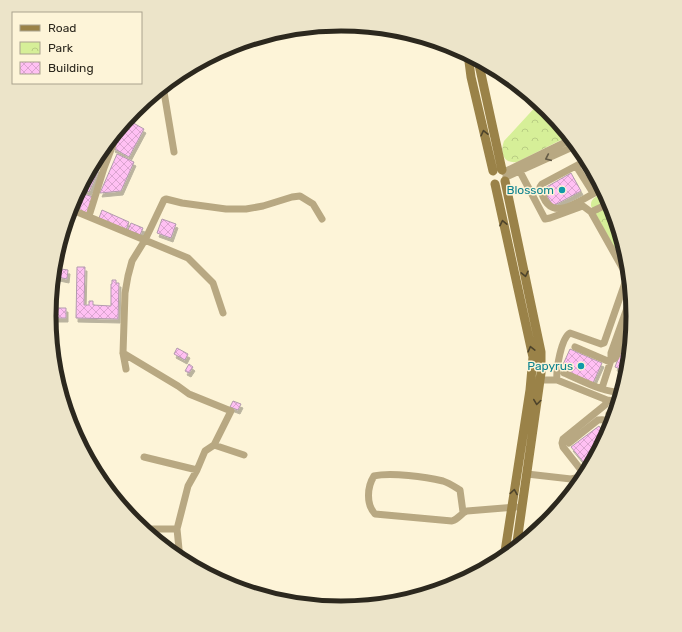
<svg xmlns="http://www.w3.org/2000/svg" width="682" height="632" font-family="Rubik,sans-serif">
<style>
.park{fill:url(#park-crowns)}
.building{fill:url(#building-cross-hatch);stroke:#b29bad;filter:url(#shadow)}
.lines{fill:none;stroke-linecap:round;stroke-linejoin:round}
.street{stroke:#b8a882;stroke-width:7}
.secondary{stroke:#9a8248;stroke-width:9}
.oneway{stroke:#4d432b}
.oneway2{stroke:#645b46}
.culture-dot{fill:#0f9aa8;stroke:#fdf4d8;stroke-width:1.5}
.labels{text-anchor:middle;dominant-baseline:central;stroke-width:3;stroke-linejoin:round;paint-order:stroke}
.culture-label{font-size:12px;fill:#0d838f;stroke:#fdf4d8;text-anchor:end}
.rim{fill:none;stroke:#2c281e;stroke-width:5}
</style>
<defs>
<pattern id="park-crowns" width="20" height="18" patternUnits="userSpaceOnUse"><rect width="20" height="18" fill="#d6ef98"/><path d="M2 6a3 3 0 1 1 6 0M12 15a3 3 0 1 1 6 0" fill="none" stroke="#b8cd83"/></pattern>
<pattern id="building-cross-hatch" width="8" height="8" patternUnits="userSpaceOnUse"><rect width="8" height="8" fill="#ffc0f3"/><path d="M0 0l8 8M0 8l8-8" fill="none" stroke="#dba5d0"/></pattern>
<filter id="shadow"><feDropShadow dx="2" dy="4" stdDeviation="0" flood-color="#0004"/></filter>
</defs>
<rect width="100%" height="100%" fill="#fdf4d8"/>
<path class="park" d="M 539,103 L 548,110 L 569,136 L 517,162 C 503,164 500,152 504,141 Z
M 604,192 L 611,204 L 624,248 L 620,251 L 616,250 L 591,206 C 590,198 598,196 604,192 Z"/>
<path class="building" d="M 173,78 L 165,89 L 162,87 Z
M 128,120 L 144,129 L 129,157 L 113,148 Z
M 107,143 L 109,143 L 100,164 L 94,161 L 98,154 Z
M 117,154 L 134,162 L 121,191 L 100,193 Z
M 92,166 L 99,169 L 89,192 L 80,188 Z
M 571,173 L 581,191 L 553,206 L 543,189 Z
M 78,192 L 93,197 L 87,213 L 70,207 Z
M 102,210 L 129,222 L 126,230 L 99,218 Z
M 162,219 L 176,224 L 171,238 L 157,233 Z
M 131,223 L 143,228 L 140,235 L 128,230 Z
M 77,267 L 85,267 L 84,305 L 89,305 L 89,301 L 93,301 L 93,305 L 111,306 L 111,284 L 112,284 L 112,280 L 116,280 L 116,283 L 119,283 L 118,319 L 76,318 Z
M 54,268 L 68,270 L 67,279 L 53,276 Z
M 54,308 L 66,308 L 66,318 L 54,318 Z
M 632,321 L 631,336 L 627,335 Z
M 627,335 L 631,336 L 627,372 L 615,367 Z
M 177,348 L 188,354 L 185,360 L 174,354 Z
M 570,349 L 602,363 L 593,383 L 561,369 Z
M 189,364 L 193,367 L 189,373 L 185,371 Z
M 233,401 L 241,404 L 238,410 L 230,407 Z
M 599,426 L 606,436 L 596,456 L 585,464 L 571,447 Z"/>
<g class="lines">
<path class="street" d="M 160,89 L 164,92 L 174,152
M 587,160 L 542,184 L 540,187 C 549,228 579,200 602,189
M 517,166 L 545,219 L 550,218 L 580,207 L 583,206 L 591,212 L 610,203
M 576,166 L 593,193
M 504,172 L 572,139
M 506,177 L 577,145
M 70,209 L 188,258 L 213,283 L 223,313
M 89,216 L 104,168 L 119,129
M 575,347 L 610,362
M 123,353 L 178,386 L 189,394 L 231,411 L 214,445
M 611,360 L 614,359 L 616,357 L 632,311
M 126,369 L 123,353 L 125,293 L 128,276 L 132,261 L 145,240 L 164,200 L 166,199 L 182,203 L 226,209 L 246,209 L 263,206 L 292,197 L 300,196 L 313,204 L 322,219
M 564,373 C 579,379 606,394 622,392
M 535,380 L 557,380
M 602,388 L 611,360 L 611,353 L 631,297
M 607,400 L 619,402
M 609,414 L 615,412
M 569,443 L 598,420 C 605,419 608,420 612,425
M 144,457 L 197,470
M 586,466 L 593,460
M 527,474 L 571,479 L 585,476
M 585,475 L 563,447 L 562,443 L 563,439 L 605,405 L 607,400 L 557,380 C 556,370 561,338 570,333 L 601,344 L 604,343 L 626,280 L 623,269 L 591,212
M 463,512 L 460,490 C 455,487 449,483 443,481 C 426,477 391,472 374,476 C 367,487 366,504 375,514 L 452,521 C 459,519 461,513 467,511 L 516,507
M 141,528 L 151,529 L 177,529 L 188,486 L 197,470 L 205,451 L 214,445 L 244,455
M 177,529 L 180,559"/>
<path class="secondary" d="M 468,54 L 471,77 L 493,171
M 478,60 L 502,170
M 505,181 L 541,352 L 541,373 L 516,549
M 495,184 L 533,357 L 530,390 L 504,558"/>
</g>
<defs><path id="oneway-chevron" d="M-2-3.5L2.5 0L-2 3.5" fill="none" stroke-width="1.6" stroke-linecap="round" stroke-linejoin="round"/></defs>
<g class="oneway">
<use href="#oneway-chevron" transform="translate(484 133) rotate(-103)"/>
<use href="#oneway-chevron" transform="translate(503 223) rotate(-102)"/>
<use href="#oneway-chevron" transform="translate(525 274) rotate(78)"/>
<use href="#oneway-chevron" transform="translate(531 349) rotate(-104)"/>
<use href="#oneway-chevron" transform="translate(537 402) rotate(98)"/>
<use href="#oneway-chevron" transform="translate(514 492) rotate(-81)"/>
</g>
<use class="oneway2" href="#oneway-chevron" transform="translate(548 158) rotate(156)"/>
<g class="culture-dot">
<circle cx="562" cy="190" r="4"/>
<circle cx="581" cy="366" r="4"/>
</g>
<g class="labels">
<g class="culture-label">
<text x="554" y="190">Blossom</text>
<text x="573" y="366">Papyrus</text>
</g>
</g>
<path d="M0 0H682V632H0ZM56 316a285 285 0 1 1 570 0a285 285 0 1 1-570 0Z" fill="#ece4c9" fill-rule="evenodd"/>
<path class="rim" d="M56 316a285 285 0 1 1 570 0a285 285 0 1 1-570 0Z"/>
<rect x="12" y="12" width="130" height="72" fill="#fdf4d8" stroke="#a9a28e"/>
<rect x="20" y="25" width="20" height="6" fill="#9a8248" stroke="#a9a28e"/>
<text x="48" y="32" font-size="12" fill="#2c281e">Road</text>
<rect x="20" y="42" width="20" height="12" fill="url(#park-crowns)" stroke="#a9a28e"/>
<text x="48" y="52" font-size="12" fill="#2c281e">Park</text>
<rect x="20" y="62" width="20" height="12" fill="url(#building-cross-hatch)" stroke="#a9a28e"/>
<text x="48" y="72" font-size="12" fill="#2c281e">Building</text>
</svg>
